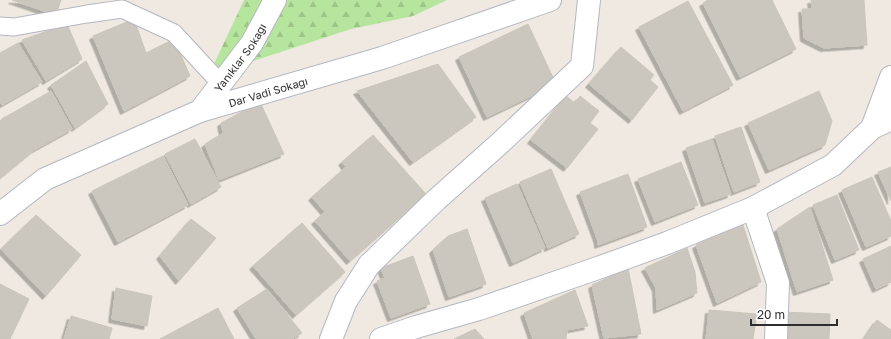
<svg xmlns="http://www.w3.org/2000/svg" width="891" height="339" font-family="'Golos Text',sans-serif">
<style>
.forest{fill:url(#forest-firs)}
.building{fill:#cbc7bf;stroke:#cbc5ba;filter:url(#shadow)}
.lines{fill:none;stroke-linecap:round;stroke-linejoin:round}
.service-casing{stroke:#b4b7c1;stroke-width:19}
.minor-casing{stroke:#b4b7c1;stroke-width:24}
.service{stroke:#fff;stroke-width:17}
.minor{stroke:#fff;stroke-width:22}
.labels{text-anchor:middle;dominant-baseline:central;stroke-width:3.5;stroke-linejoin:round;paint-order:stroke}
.street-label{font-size:11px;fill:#2e2e2e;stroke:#fff}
</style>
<defs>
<pattern id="forest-firs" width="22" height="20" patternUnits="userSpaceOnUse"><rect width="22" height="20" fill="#b6e59e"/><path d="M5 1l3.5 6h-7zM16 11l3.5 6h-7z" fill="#9dc588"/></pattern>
<filter id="shadow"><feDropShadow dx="-3.5" dy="3.5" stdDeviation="0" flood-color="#0004"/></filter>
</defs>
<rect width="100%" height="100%" fill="#efe9e1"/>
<path class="forest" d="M 244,0 L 447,0 L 413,16 L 351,29 L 220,72 L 214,64 Z"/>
<path class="building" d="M 12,0 L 61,0 L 56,15 Z
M 708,0 L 772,0 L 796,49 L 740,77 L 703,3 Z
M 811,0 L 864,0 L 867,45 L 824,48 L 804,38 L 802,9 L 812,9 Z
M 688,1 L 733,85 L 683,111 L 639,27 Z
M 134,19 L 146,53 L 174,39 L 190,76 L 124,111 L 93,36 Z
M 67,24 L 82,59 L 46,81 L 22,40 Z
M 528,24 L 556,84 L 487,117 L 459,57 Z
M 18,43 L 42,82 L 2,105 L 0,101 L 0,53 Z
M 621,47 L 654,75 L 650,80 L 658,87 L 632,120 L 589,84 Z
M 86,61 L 108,104 L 75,128 L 51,85 Z
M 438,64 L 476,117 L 413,162 L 357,91 Z
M 51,91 L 72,129 L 34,150 L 9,115 Z
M 819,91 L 832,121 L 825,145 L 769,170 L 748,123 Z
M 566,96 L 575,103 L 580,96 L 599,111 L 590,123 L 598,129 L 567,168 L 531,140 Z
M 260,102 L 284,154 L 219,180 L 205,144 L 223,133 L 221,123 Z
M 9,115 L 34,150 L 0,178 L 0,121 L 3,118 Z
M 741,127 L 760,182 L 734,192 L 715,136 Z
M 373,135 L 426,194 L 350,261 L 315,221 L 325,212 L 312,197 L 346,167 L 342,162 Z
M 195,139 L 221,187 L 191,204 L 165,154 Z
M 712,139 L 731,194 L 705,203 L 686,148 Z
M 163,156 L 188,205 L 118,242 L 92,191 Z
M 681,162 L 698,205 L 655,222 L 638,179 Z
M 891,167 L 891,201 L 878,172 Z
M 551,169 L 579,234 L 548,248 L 520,182 Z
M 628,174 L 647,227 L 598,245 L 598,241 L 580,192 Z
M 872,177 L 891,221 L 891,236 L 866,247 L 842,190 Z
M 517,184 L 545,248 L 513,263 L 485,198 Z
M 837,195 L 859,250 L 835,260 L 813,205 Z
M 810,207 L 833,280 L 797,292 L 777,229 Z
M 36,215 L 81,255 L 46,296 L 1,249 Z
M 191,219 L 216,238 L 179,281 L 160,256 Z
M 742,222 L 761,282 L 717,303 L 696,245 Z
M 302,223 L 345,272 L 296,315 L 253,266 Z
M 467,229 L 486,284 L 449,297 L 433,250 L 448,236 Z
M 891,246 L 891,282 L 876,289 L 863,259 Z
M 687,248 L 695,272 L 697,293 L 657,310 L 656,288 L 645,268 Z
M 413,256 L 430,304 L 391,318 L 377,281 L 385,278 L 381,268 Z
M 628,268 L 641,334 L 604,338 L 592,285 Z
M 0,284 L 29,299 L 10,339 L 0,339 Z
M 116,288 L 152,296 L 147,326 L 112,319 Z
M 267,289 L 302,333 L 292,339 L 256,339 L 237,308 Z
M 575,290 L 588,326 L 567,330 L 566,339 L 533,339 L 524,313 Z
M 218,308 L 234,339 L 160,339 Z
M 709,310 L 757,314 L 753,339 L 706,339 Z
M 783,312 L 830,314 L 829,339 L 781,339 Z
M 71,316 L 112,328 L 109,339 L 64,339 Z
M 877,320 L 891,330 L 891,339 L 864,339 Z
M 475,329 L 484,339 L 454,339 Z"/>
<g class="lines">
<g class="service-casing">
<path id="service" d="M 0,26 L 14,27 L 87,14 L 122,9 L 174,33 L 221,84"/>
</g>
<g class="minor-casing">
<g id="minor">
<path id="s1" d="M 200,111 L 252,43 L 275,0"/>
<path d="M 872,128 L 891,77"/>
<path d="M 753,208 L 778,283 L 776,339"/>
<path id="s2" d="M 0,214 L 45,179 L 200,111 L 382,58 L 550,0"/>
<path d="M 331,339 L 346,301 L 369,265 L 436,200 L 499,144 L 582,66 L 589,0"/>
<path d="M 381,339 L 416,327 L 479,309 L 595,269 L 667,243 L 753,208 L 833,165 L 872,128 L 891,119"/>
</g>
</g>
<use href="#service" class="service"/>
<use href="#minor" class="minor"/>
</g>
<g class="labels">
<g class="street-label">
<text stroke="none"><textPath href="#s1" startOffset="67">Yanıklar Sokağı</textPath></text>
<text stroke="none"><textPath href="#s2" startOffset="297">Dar Vadi Sokağı</textPath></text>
</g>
</g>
<path d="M751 319v6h86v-6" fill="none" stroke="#2e2e2e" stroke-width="2"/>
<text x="757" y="319" font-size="12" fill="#2e2e2e" stroke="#ffffff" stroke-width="3" paint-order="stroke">20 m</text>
</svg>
